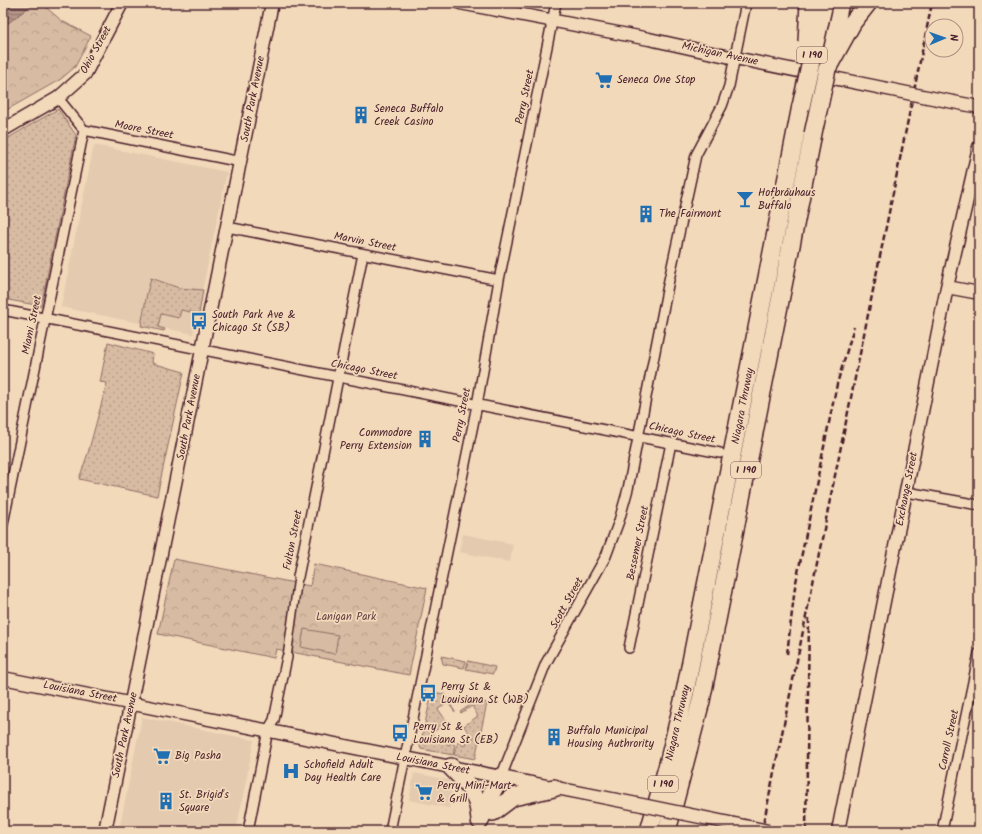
<svg xmlns="http://www.w3.org/2000/svg" width="982" height="834" font-family="Kalam,sans-serif">
<style>
.built{fill:#e4caaf}
.grass{fill:url(#grass-dots);stroke:#906d66}
.park{fill:url(#park-crowns);stroke:#906d66}
.pitch{fill:#d7bba2;stroke:#906d66}
.water{fill:url(#water-rules);stroke:#8a6561}
.lines{fill:none;stroke-linecap:round;stroke-linejoin:round}
.pedestrian-casing{stroke:#4a1f2b;stroke-width:10}
.minor-casing{stroke:#4a1f2b;stroke-width:12}
.tertiary-casing{stroke:#4a1f2b;stroke-width:15}
.motorway-casing{stroke:#4a1f2b;stroke-width:20}
.pedestrian{stroke:#f2d9ba;stroke-width:7}
.minor{stroke:#f2d9ba;stroke-width:9}
.tertiary{stroke:#f2d9ba;stroke-width:12}
.motorway{stroke:#f2d9ba;stroke-width:17}
.rail{stroke:#4a1f2b;stroke-width:2.5;stroke-dasharray:6 3;stroke-linecap:butt}
.tertiary-bridge-casing{stroke:#4a1f2b;stroke-width:15;stroke-linecap:butt}
.motorway-bridge-casing{stroke:#4a1f2b;stroke-width:20;stroke-linecap:butt}
.tertiary-bridge{stroke:#f2d9ba;stroke-width:12}
.motorway-bridge{stroke:#f2d9ba;stroke-width:17}
.labels{text-anchor:middle;dominant-baseline:central;stroke-width:3.5;stroke-linejoin:round;paint-order:stroke}
.shield{fill:#f2d9ba;stroke:#7c5756;stroke-width:1}
.shield-label{font-size:10px;font-weight:bold;fill:#4a1f2b}
.street-label{font-size:11px;fill:#4a1f2b;stroke:#f2d9ba}
.poi-label{font-size:11px;fill:#4a1f2b;stroke:#f2d9ba;text-anchor:start}
.park-label{font-size:11px;fill:#663e43;stroke:#f2d9ba}
</style>
<defs>
<pattern id="grass-dots" width="8" height="8" patternUnits="userSpaceOnUse"><rect width="8" height="8" fill="#d7bba2"/><path d="M2 2h.1M6 6h.1" fill="none" stroke="#baa08c" stroke-width="1.8" stroke-linecap="round"/></pattern>
<pattern id="park-crowns" width="20" height="18" patternUnits="userSpaceOnUse"><rect width="20" height="18" fill="#d7bba2"/><path d="M2 6a3 3 0 1 1 6 0M12 15a3 3 0 1 1 6 0" fill="none" stroke="#baa08c"/></pattern>
<pattern id="water-rules" width="6" height="5" patternUnits="userSpaceOnUse"><rect width="6" height="5" fill="#b49485"/><path d="M0 2.5h6" fill="none" stroke="#94786d"/></pattern>
</defs>
<rect width="100%" height="100%" fill="#f2d9ba"/>
<filter id="ink" filterUnits="userSpaceOnUse"><feTurbulence type="fractalNoise" baseFrequency=".025" numOctaves="2"/><feDisplacementMap in="SourceGraphic" scale="8" xChannelSelector="R" yChannelSelector="G"/><feConvolveMatrix kernelMatrix="1 2 1 2 8 2 1 2 1" color-interpolation-filters="sRGB"/></filter>
<g filter="url(#ink)">
<path class="built" d="M 94,145 L 227,172 L 193,334 L 61,307 Z
M 463,534 L 513,544 L 510,562 L 459,552 Z
M 142,717 L 254,740 L 236,831 L 119,831 Z
M 414,773 L 454,781 L 449,808 L 409,800 Z"/>
<path class="grass" d="M 58,109 L 76,135 L 41,306 L 3,299 L 3,141 Z
M 151,278 L 179,288 L 203,290 L 199,314 L 181,310 L 179,318 L 161,314 L 158,327 L 165,329 L 164,331 L 141,326 L 147,293 Z
M 108,342 L 153,354 L 152,363 L 184,372 L 157,496 L 79,479 L 88,453 L 107,383 L 100,382 Z
M 441,656 L 466,661 L 464,668 L 443,664 Z
M 468,661 L 495,667 L 493,674 L 466,669 Z
M 432,692 L 444,694 L 455,712 L 448,703 L 438,709 L 447,722 L 432,733 L 439,743 L 444,739 L 448,745 L 453,742 L 455,746 L 453,755 L 421,749 L 420,746 Z
M 476,701 L 487,703 L 475,759 L 454,755 L 458,742 L 459,741 L 463,746 L 473,739 L 464,726 L 478,716 L 472,706 L 461,713 L 460,712 Z"/>
<path class="park" d="M 34,3 L 41,3 L 62,21 L 91,36 L 75,67 L 61,79 L 3,112 L 3,27 Z
M 174,559 L 310,586 L 314,564 L 427,588 L 409,675 L 276,649 L 274,658 L 158,634 Z"/>
<path class="pitch" d="M 304,629 L 338,635 L 335,654 L 301,647 Z"/>
<path class="water" d="M 3,3 L 34,3 L 3,27 Z"/>
<g class="lines">
<g class="pedestrian-casing">
<path id="pedestrian" d="M 287,657 L 298,577"/>
</g>
<g class="minor-casing">
<path id="minor" d="M 58,98 L 84,130 L 241,162
M 227,227 L 499,280
M 3,310 L 720,453
M 907,492 L 979,505
M 3,524 L 84,130
M 298,577 L 363,254
M 629,648 L 671,443
M 501,777 L 546,663 L 606,556 L 619,521 L 628,489 L 669,280 L 696,155 L 722,106 L 729,86 L 746,3
M 248,831 L 268,730 L 274,720 L 287,657
M 390,831 L 477,405 L 499,280 L 556,3
M 942,831 L 979,653"/>
</g>
<g class="tertiary-casing">
<path id="tertiary" d="M 460,3 L 649,39 L 735,58 L 912,94
M 3,130 L 58,98 L 85,74 L 122,3
M 947,287 L 979,293
M 3,678 L 642,805
M 105,831 L 272,3
M 838,831 L 947,287 L 979,147"/>
</g>
<g class="motorway-casing">
<path id="motorway" d="M 830,51 L 840,3
M 827,69 L 853,22 L 868,3
M 451,767 C 469,785 479,795 480,821
M 493,812 L 513,797 L 554,788
M 480,820 L 493,790 L 501,777
M 649,831 L 668,764 L 684,697 L 801,106
M 667,831 L 701,701 L 813,134"/>
</g>
<use href="#pedestrian" class="pedestrian"/>
<use href="#minor" class="minor"/>
<use href="#tertiary" class="tertiary"/>
<use href="#motorway" class="motorway"/>
<path class="rail" d="M 787,654 L 795,587 L 837,384 L 854,327
M 762,831 L 932,3
M 806,831 L 809,618"/>
<g class="tertiary-bridge-casing">
<path id="tertiary-bridge" d="M 912,94 L 979,107
M 642,805 L 768,831"/>
</g>
<g class="motorway-bridge-casing">
<path id="motorway-bridge" d="M 807,42 L 809,3
M 801,106 L 824,3
M 813,134 L 827,69"/>
</g>
<use href="#tertiary-bridge" class="tertiary-bridge"/>
<use href="#motorway-bridge" class="motorway-bridge"/>
</g>
</g>
<defs>
<g id="supermarket-bare" transform="scale(1.38)"><path d="M-6-5.5h2.5l.6 2H6L4.5 2H-2.5L-4.4-4H-6ZM-1.5 3.2a1.3 1.3 0 1 0 .1 0ZM3 3.2a1.3 1.3 0 1 0 .1 0Z" fill="#1f6fb2" stroke="#f2d9ba" stroke-width="2.5" paint-order="stroke"/></g>
<g id="building-bare" transform="scale(1.38)"><path d="M-4-6H4V6H1V3H-1V6H-4ZM-2.5-4.3h1.7v1.8h-1.7ZM.8-4.3h1.7v1.8H.8ZM-2.5-1h1.7V.8h-1.7ZM.8-1h1.7V.8H.8Z" fill="#1f6fb2" stroke="#f2d9ba" stroke-width="2.5" paint-order="stroke"/></g>
<g id="bar-bare" transform="scale(1.38)"><path d="M-6-5H6L.8 .8V4.5H3.5V6h-7V4.5H-.8V.8Z" fill="#1f6fb2" stroke="#f2d9ba" stroke-width="2.5" paint-order="stroke"/></g>
<g id="bus-bare" transform="scale(1.38)"><path d="M-5-6H5V4H4V6H2V4H-2V6H-4V4H-5ZM-3.5-4V0h7V-4ZM-3.5 1.2v1.5H-2V1.2ZM2 1.2v1.5H3.5V1.2Z" fill="#1f6fb2" stroke="#f2d9ba" stroke-width="2.5" paint-order="stroke"/></g>
<g id="hospital-bare" transform="scale(1.38)"><path d="M-5-5h3v3.5h4V-5h3V5h-3V1.5h-4V5h-3Z" fill="#1f6fb2" stroke="#f2d9ba" stroke-width="2.5" paint-order="stroke"/></g>
</defs>
<g fill-rule="evenodd">
<use href="#supermarket-bare" x="604" y="80"/>
<use href="#building-bare" x="361" y="115"/>
<use href="#bar-bare" x="745" y="199"/>
<use href="#building-bare" x="646" y="214"/>
<use href="#bus-bare" x="199" y="321"/>
<use href="#building-bare" x="425" y="439"/>
<use href="#bus-bare" x="428" y="693"/>
<use href="#bus-bare" x="400" y="733"/>
<use href="#building-bare" x="554" y="737"/>
<use href="#supermarket-bare" x="162" y="756"/>
<use href="#hospital-bare" x="291" y="771"/>
<use href="#supermarket-bare" x="424" y="792"/>
<use href="#building-bare" x="166" y="801"/>
</g>
<g class="labels">
<g class="shield">
<rect x="797" y="47" width="30" height="16" rx="3"/>
<rect x="731" y="462" width="30" height="16" rx="3"/>
<rect x="648" y="776" width="30" height="16" rx="3"/>
</g>
<g class="shield-label">
<text x="812" y="55">I 190</text>
<text x="746" y="470">I 190</text>
<text x="663" y="784">I 190</text>
</g>
<g class="street-label">
<text transform="translate(96 50) rotate(-61)">Ohio Street</text>
<text transform="translate(720 54) rotate(12)">Michigan Avenue</text>
<text transform="translate(525 97) rotate(-78)">Perry Street</text>
<text transform="translate(253 99) rotate(-79)">South Park Avenue</text>
<text transform="translate(144 130) rotate(11)">Moore Street</text>
<text transform="translate(365 242) rotate(11)">Marvin Street</text>
<text transform="translate(32 325) rotate(-78)">Miami Street</text>
<text transform="translate(364 370) rotate(11)">Chicago Street</text>
<text transform="translate(743 406) rotate(-79)">Niagara Thruway</text>
<text transform="translate(462 415) rotate(-79)">Perry Street</text>
<text transform="translate(189 417) rotate(-79)">South Park Avenue</text>
<text transform="translate(682 433) rotate(12)">Chicago Street</text>
<text transform="translate(907 489) rotate(-79)">Exchange Street</text>
<text transform="translate(293 540) rotate(-79)">Fulton Street</text>
<text transform="translate(638 543) rotate(-79)">Bessemer Street</text>
<text transform="translate(567 603) rotate(-61)">Scott Street</text>
<text transform="translate(80 692) rotate(11)">Louisiana Street</text>
<text transform="translate(678 723) rotate(-77)">Niagara Thruway</text>
<text transform="translate(125 735) rotate(-78)">South Park Avenue</text>
<text transform="translate(949 740) rotate(-78)">Carroll Street</text>
<text transform="translate(433 764) rotate(11)">Louisiana Street</text>
</g>
<g class="poi-label">
<text x="617" y="80">Seneca One Stop</text>
<text x="374" y="109">Seneca Buffalo<tspan x="374" dy="13">Creek Casino</tspan></text>
<text x="758" y="193">Hofbräuhaus<tspan x="758" dy="13">Buffalo</tspan></text>
<text x="659" y="214">The Fairmont</text>
<text x="212" y="315">South Park Ave &amp;<tspan x="212" dy="13">Chicago St (SB)</tspan></text>
<text x="412" y="433" text-anchor="end">Commodore<tspan x="412" dy="13">Perry Extension</tspan></text>
<text x="441" y="687">Perry St &amp;<tspan x="441" dy="13">Louisiana St (WB)</tspan></text>
<text x="413" y="727">Perry St &amp;<tspan x="413" dy="13">Louisiana St (EB)</tspan></text>
<text x="567" y="731">Buffalo Municipal<tspan x="567" dy="13">Housing Authrority</tspan></text>
<text x="175" y="756">Big Pasha</text>
<text x="304" y="765">Schofield Adult<tspan x="304" dy="13">Day Health Care</tspan></text>
<text x="437" y="786">Perry Mini-Mart<tspan x="437" dy="13">&amp; Grill</tspan></text>
<text x="179" y="795">St. Brigid's<tspan x="179" dy="13">Square</tspan></text>
</g>
<g class="park-label">
<text x="346" y="617">Lanigan Park</text>
</g>
</g>
<rect width="982" height="834" fill="none" stroke="#f2d9ba" stroke-width="16"/>
<rect x="8" y="8" width="966" height="818" fill="none" stroke="#4a1f2b" stroke-width="1.5" filter="url(#ink)"/>
<g transform="translate(944 38) rotate(88)"><circle r="19" fill="#f2d9ba" stroke="#af8f81"/>
<path d="M0-3L7 15L0 10L-7 15Z" fill="#1f6fb2"/>
<text y="-6" font-size="11" font-weight="bold" text-anchor="middle" fill="#4a1f2b">N</text>
</g>
</svg>
